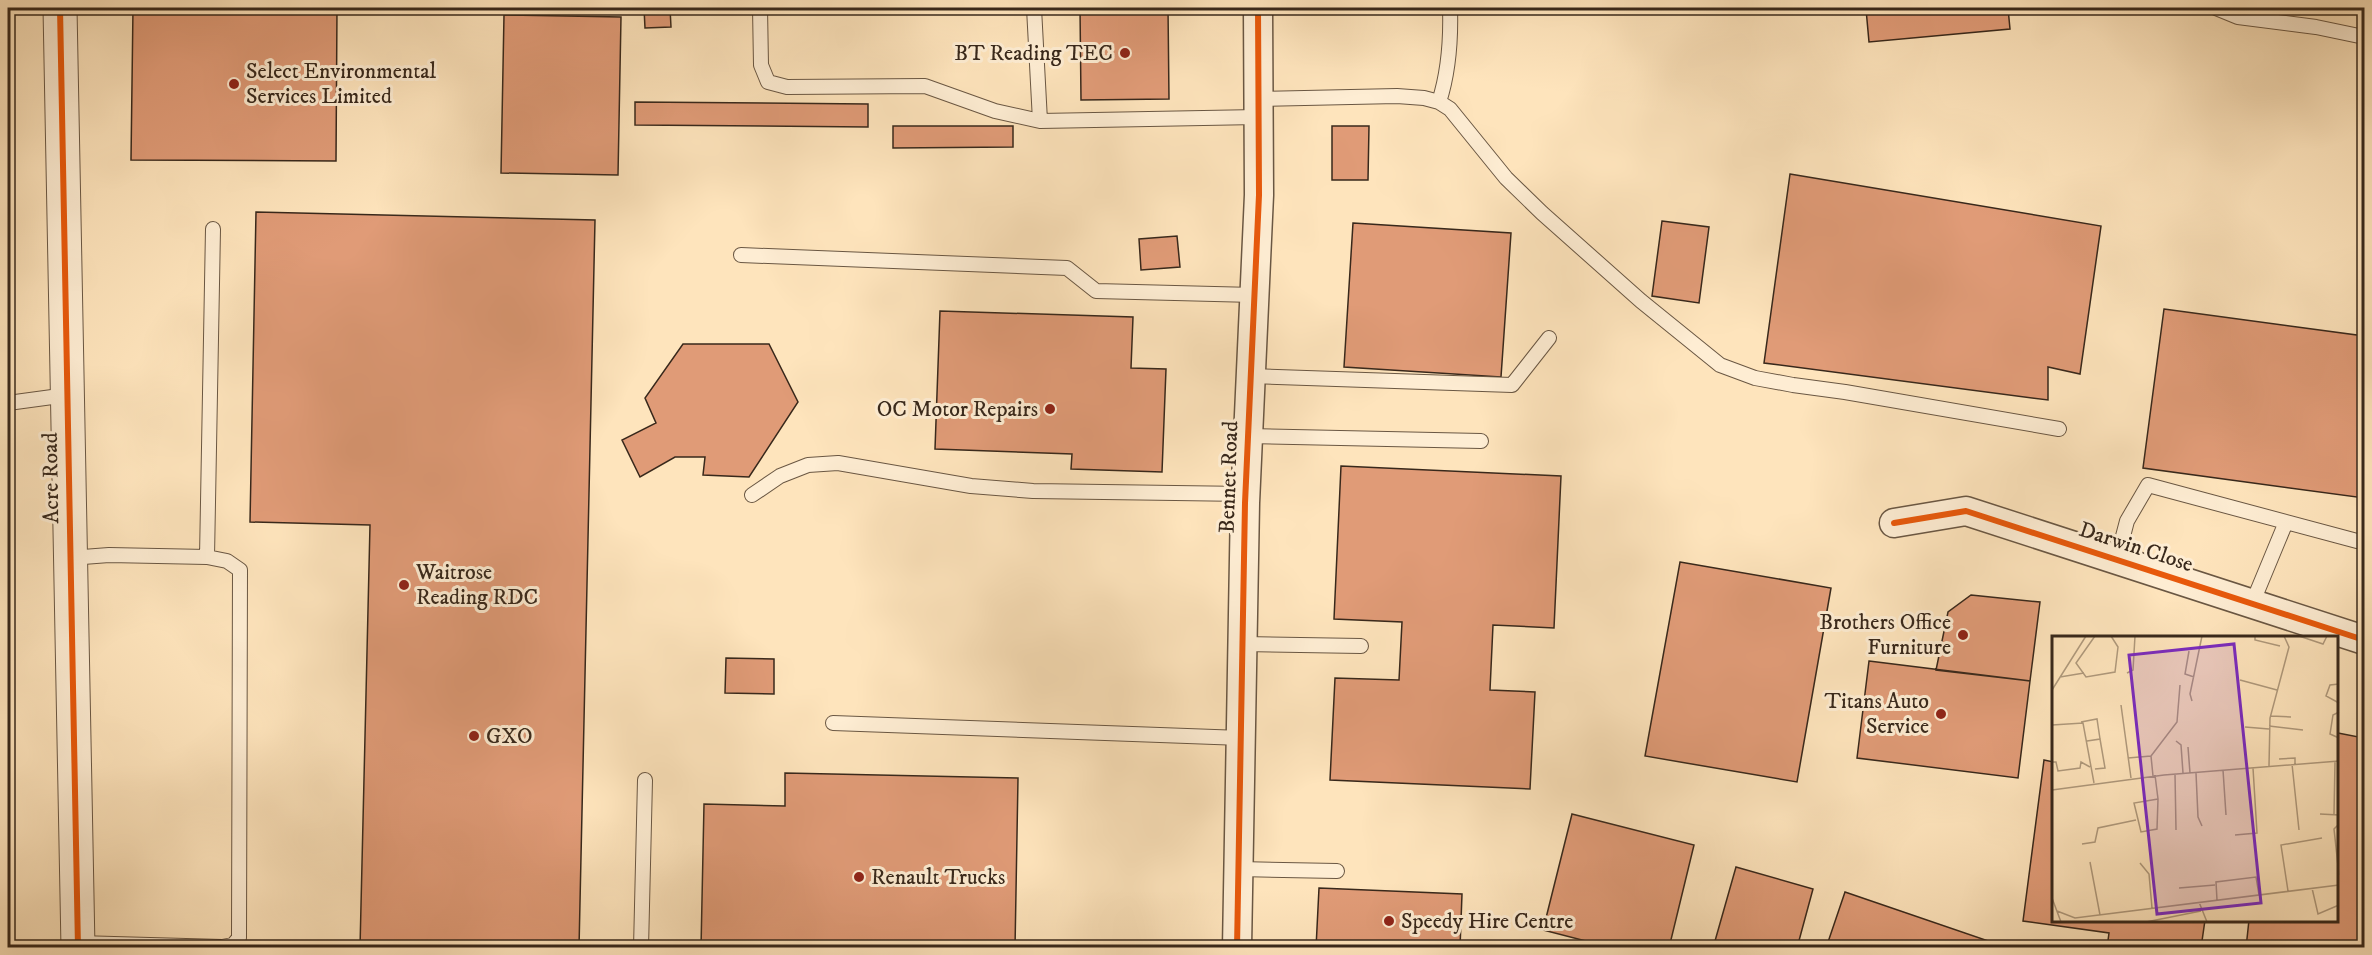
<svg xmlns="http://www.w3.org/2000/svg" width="2372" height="955" font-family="'IM FELL DW Pica',serif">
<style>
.building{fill:#e09b77;stroke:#38281b;stroke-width:1.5}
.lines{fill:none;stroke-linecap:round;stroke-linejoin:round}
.service-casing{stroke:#6a5743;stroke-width:16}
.minor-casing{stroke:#6a5743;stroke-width:31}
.tertiary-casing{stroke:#6a5743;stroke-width:35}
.service{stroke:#feedd3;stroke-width:14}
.minor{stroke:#feedd3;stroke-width:28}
.tertiary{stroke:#feedd3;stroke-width:33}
.cycleway-casing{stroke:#feedd3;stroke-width:10}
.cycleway{stroke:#e8590c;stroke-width:6}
.poi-dot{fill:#8f2418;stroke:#feedd3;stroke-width:2}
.labels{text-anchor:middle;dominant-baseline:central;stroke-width:6;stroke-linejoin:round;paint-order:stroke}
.poi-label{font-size:22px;fill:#38281b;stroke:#feedd3;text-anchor:start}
.street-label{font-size:22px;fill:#38281b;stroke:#feedd3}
.inset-road{fill:none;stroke:#af997c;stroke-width:1.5}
.view{fill:#7b2cbf;fill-opacity:0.15;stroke:#7b2cbf;stroke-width:3}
.inset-edge{fill:none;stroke:#38281b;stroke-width:3}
</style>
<rect width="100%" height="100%" fill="#fee4bc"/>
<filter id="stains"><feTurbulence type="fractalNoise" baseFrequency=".00333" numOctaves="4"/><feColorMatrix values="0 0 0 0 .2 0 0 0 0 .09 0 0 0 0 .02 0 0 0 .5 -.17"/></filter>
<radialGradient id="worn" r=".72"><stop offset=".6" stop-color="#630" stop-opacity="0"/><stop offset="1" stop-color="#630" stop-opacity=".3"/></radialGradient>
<path class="building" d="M 133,8 L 337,8 L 336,161 L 131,160 Z
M 644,8 L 670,8 L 671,27 L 645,28 Z
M 1080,8 L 1168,8 L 1169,99 L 1081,100 Z
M 1878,8 L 2008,8 L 2010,29 L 1869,42 L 1866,9 Z
M 504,15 L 621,17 L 618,175 L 501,173 Z
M 635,102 L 868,104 L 868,127 L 635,125 Z
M 893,126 L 1013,126 L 1013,147 L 893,148 Z
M 1332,126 L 1369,126 L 1368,180 L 1332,180 Z
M 1790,174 L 2101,226 L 2080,374 L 2048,367 L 2048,400 L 1764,363 Z
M 256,212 L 595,220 L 579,948 L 360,948 L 370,525 L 250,522 Z
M 1662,221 L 1709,227 L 1699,303 L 1652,296 Z
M 1353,223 L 1511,233 L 1501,377 L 1344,367 Z
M 1177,236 L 1180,267 L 1141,270 L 1139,239 Z
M 2164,309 L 2364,336 L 2364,498 L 2143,468 Z
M 940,311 L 1133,317 L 1131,368 L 1166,369 L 1162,472 L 1071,469 L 1072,454 L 935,449 Z
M 683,344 L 769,344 L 798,402 L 749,477 L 703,475 L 705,457 L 675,457 L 640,477 L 622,440 L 656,423 L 645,398 Z
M 1341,466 L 1561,476 L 1554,628 L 1493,625 L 1490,690 L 1535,692 L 1530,789 L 1330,780 L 1335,678 L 1399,680 L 1402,622 L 1334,619 Z
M 1680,562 L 1831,588 L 1797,782 L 1645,756 Z
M 1971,595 L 2040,602 L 2030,681 L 1936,670 L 1948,612 Z
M 726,658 L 774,659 L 774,694 L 725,693 Z
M 1869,661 L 2030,681 L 2018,778 L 1857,758 Z
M 2338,733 L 2364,738 L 2364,948 L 2246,948 L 2249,920 L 2338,920 Z
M 2044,760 L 2054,762 L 2054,920 L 2205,920 L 2201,948 L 2107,948 L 2109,933 L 2023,921 Z
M 785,773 L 1018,778 L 1015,948 L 701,948 L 704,804 L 785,806 Z
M 1572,814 L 1694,845 L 1669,948 L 1613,948 L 1543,930 Z
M 1736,867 L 1813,889 L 1797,948 L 1713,948 Z
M 1319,888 L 1462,894 L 1460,948 L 1316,948 Z
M 1845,892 L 2003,946 L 2003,948 L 1826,948 Z"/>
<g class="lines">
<g class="service-casing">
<path id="service" d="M 760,8 L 761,65 L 768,82 L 787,87 L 925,86 L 995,111 L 1040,121 L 1258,117
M 1034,8 L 1040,121
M 2216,8 L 2238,17 L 2316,27 L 2364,37
M 1258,99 L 1397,96 L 1424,98 L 1439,102 L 1450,109 L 1506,178 L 1542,213 L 1641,301 L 1720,365 L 1755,378 L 1793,385 L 1845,392 L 2059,429
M 1439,102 C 1449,71 1451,40 1450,8
M 741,255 L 1067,268 L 1096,291 L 1254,295
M 1251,376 L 1512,385 L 1549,338
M 8,403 L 67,395
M 1248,436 L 1481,441
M 752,495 L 780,476 L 808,465 L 838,463 L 971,486 L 1033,491 L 1246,494
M 207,557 L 213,229
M 70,558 L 109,555 L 207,557 L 227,561 L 240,570 L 239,938 L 233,945 L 222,947 L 78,943
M 2117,559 L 2127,521 L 2148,485 L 2357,541
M 2252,604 L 2286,522
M 1243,644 L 1361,646
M 833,723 L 1242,738
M 1239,869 L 1337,871
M 641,948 L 645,780"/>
</g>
<g class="minor-casing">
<path id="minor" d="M 1894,523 L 1966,511 L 2364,640
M 1237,948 L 1245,503 L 1259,195 L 1258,8"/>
</g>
<g class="tertiary-casing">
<path id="tertiary" d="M 60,8 L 78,948"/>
</g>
<use href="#service" class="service"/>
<use href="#minor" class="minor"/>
<use href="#tertiary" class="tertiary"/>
<g class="cycleway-casing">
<path id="cycleway" d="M 60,8 L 78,948
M 1894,523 L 1966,511 L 2364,640
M 1237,948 L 1245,503 L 1259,195 L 1258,8"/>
</g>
<use href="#cycleway" class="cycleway"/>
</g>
<g class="poi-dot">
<circle cx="1125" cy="53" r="6"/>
<circle cx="234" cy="84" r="6"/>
<circle cx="1050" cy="409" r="6"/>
<circle cx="404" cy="585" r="6"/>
<circle cx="1963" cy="635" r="6"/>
<circle cx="1941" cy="714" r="6"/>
<circle cx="474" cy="736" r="6"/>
<circle cx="859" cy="877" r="6"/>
<circle cx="1389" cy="921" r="6"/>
</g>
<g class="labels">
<g class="poi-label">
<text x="1113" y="53" text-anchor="end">BT Reading TEC</text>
<text x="246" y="71">Select Environmental<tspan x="246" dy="25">Services Limited</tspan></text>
<text x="1038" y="409" text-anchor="end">OC Motor Repairs</text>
<text x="416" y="572">Waitrose<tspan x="416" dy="25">Reading RDC</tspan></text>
<text x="1951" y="622" text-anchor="end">Brothers Office<tspan x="1951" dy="25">Furniture</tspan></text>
<text x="1929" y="701" text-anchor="end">Titans Auto<tspan x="1929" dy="25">Service</tspan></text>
<text x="486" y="736">GXO</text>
<text x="871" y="877">Renault Trucks</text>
<text x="1401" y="921">Speedy Hire Centre</text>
</g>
<g class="street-label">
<text transform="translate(1229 477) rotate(-88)">Bennet Road</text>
<text transform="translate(51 478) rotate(-91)">Acre Road</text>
<text transform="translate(2136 547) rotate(18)">Darwin Close</text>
</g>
</g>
<g transform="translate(2052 636)">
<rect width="286" height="286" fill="#fee4bc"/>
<path class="inset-road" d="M 43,0 L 24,27 L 34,41 L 63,36 L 66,11 L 59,0M 203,0 L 203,4 L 228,10M 247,0 L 271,8 L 275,0M 137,15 L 133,38 L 142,41M 75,37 L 81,34 L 83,0M 8,41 L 32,37M 188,44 L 225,54M 287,48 L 278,49 L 274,60 L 287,67M 0,54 L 34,0M 140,65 L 138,58 L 150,0M 69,69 L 79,142M 287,76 L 281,79 L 278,98 L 287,102M 219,80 L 239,81M 29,86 L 45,83 L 48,103 L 35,105M 0,89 L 31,87 L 42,147M 217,90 L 251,94M 193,91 L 217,93M 124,105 L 129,109 L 131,137M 136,111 L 138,137M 76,122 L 99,120M 227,123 L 243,122 L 243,128M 0,126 L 4,126 L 6,135 L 28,132 L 29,126 L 38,131M 240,128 L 247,194M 217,130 L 218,82 L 237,11 L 232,0M 43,133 L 53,132 L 48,103M 171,134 L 174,179M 144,137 L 146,181 L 150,190M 123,138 L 124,194M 103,139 L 106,163 L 105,193 L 89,196 L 82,167 L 106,163M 101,140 L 99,120 L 125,86 L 128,49M 0,154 L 112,139 L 287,125M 268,178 L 287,179M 282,178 L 283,126M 287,188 L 282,193 L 287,239M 183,199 L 205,197 L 201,132M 30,208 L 43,206 L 46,192 L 84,184M 38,226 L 48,279M 88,227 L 97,238 L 100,272M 127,252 L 163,249M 260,252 L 266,278 L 287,269M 236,255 L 229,209 L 270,202M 0,262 L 9,286M 165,264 L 164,246 L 204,241 L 207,259M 147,266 L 155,286M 5,275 L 23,282 L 287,249M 94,286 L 149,275"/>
<path class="view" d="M 182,8 L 209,267 L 105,278 L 77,19 Z"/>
<rect width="286" height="286" class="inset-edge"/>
</g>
<rect width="2372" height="955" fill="none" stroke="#fee4bc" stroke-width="30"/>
<rect x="9" y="9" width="2354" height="937" fill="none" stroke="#38281b" stroke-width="3"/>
<rect x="15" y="15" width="2342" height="925" fill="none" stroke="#38281b" stroke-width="1.5"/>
<rect width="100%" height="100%" filter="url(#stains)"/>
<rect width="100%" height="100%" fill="url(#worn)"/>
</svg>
